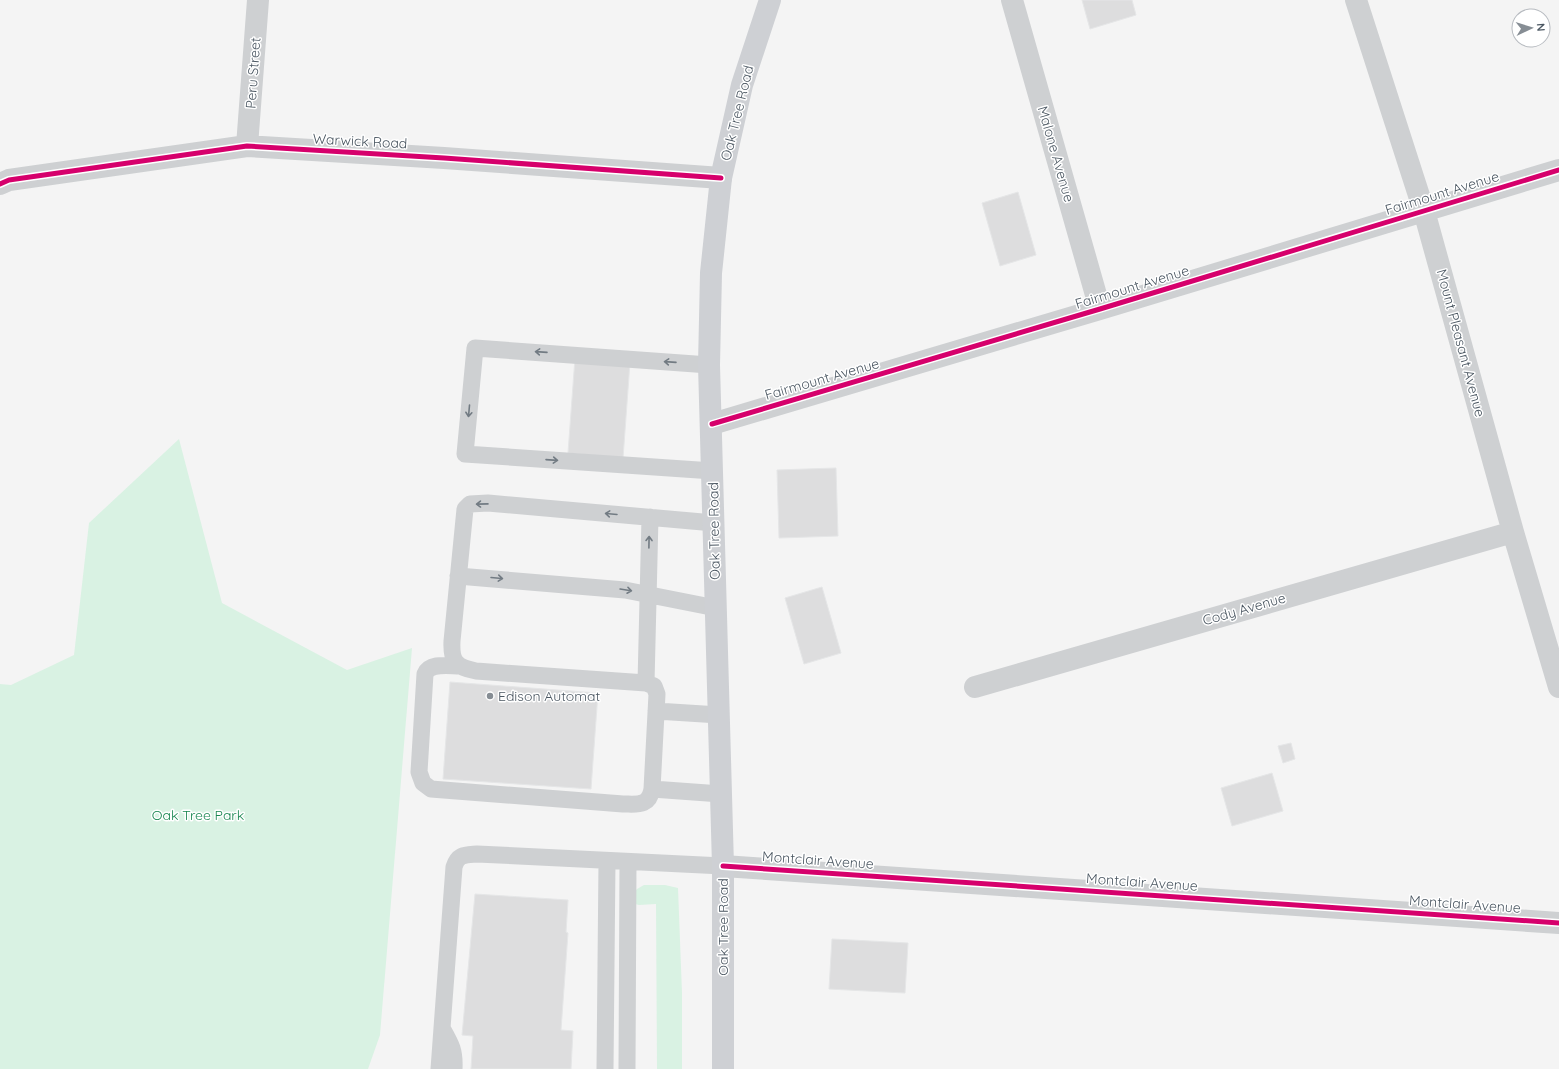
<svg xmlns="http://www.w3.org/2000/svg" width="1559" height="1069" font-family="Quicksand,sans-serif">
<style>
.green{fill:#d9f2e3}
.building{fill:#ddddde;stroke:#e5e6e7}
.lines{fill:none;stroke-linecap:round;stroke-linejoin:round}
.lane{stroke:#ced0d2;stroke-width:17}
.street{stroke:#ced0d2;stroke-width:22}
.secondary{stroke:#ced0d4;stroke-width:22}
.cycleway-casing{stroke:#fff;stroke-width:8}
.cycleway{stroke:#d6006c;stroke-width:5}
.oneway{stroke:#727b83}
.poi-dot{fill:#868d94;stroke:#fff;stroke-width:1.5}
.labels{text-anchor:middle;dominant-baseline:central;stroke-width:3;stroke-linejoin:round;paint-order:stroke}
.street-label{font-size:14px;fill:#4a5661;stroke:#fff}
.poi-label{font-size:14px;fill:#4a5661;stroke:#fff;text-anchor:start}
.park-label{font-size:14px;fill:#17864f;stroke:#fff}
</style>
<rect width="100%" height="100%" fill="#f4f4f4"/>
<path class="green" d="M 179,439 L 222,603 L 347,670 L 412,648 L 380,1035 L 368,1069 L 0,1069 L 0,684 L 11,685 L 74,655 L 89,523 Z
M 644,885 L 665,885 L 678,888 L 682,993 L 682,1069 L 657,1069 L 656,904 L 639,905 L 635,904 L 633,894 L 637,889 Z"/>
<path class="building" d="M 1082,0 L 1132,0 L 1136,15 L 1090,29 Z
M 1018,192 L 1036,255 L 1000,266 L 982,203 Z
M 575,358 L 630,362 L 623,458 L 568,453 Z
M 836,468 L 838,536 L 779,538 L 777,470 Z
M 822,587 L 841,653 L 804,664 L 785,598 Z
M 450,682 L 598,693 L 591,789 L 443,779 Z
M 1291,743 L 1295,759 L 1283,763 L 1278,746 Z
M 1272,773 L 1283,811 L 1232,826 L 1221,788 Z
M 475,894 L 568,900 L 566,932 L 568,933 L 561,1030 L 573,1031 L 571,1069 L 471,1069 L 473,1036 L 462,1035 Z
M 832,939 L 908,943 L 905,993 L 829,989 Z"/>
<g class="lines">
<path class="lane" d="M 709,365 L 475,348 L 465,454 L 713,471
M 458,576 L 625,590 L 716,608
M 460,666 C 449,666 430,662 425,674 L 419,772 L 423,783 L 431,789 L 623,804 C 637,804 649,807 652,789 L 657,694 L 654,686 L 646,683 L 476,671 C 455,667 451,661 452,641 L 465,509 L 470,504 L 488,503 L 714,523
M 646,683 L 650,517
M 656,711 L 719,715
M 652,789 L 721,794
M 439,1069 L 442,1028
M 454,1069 C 455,1050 451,1044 442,1028 L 454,867 C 458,854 465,855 477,854 L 723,866
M 605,1069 L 607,861
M 627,1069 L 628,862"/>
<path class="street" d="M 1012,0 L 1100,309
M 1356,0 L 1424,211 L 1513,532 L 1559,687
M 247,146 L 258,0
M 0,184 L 9,180 L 247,146 L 444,158 L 721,178
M 712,424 L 1100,309 L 1559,170
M 975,687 L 1513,532
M 723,866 L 1559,923"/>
<path class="secondary" d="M 723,1069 L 723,866 L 709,365 L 711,273 L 721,178 L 742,85 L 770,0"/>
<g class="cycleway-casing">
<path id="cycleway" d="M 0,184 L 9,180 L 247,146 L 444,158 L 721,178
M 712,424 L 1100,309 L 1559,170
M 723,866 L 1559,923"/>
</g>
<use href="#cycleway" class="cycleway"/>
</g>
<defs><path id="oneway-shaft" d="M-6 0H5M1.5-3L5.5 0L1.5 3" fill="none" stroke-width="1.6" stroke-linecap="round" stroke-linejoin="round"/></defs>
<g class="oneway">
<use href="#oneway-shaft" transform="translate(541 352) rotate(-176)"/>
<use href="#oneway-shaft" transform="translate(670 362) rotate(-176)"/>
<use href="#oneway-shaft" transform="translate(469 411) rotate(95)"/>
<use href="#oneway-shaft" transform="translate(552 460) rotate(4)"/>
<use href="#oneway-shaft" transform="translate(482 504) rotate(179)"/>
<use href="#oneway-shaft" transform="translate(611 514) rotate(-175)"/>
<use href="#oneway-shaft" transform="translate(649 542) rotate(-89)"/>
<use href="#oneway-shaft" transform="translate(497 578) rotate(5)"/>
<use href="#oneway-shaft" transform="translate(626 590) rotate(9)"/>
</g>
<circle class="poi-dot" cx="490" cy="696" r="4"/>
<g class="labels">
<g class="street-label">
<text transform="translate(253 73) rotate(-86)">Peru Street</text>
<text transform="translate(737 113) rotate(-76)">Oak Tree Road</text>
<text transform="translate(360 141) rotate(3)">Warwick Road</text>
<text transform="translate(1056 154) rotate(74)">Malone Avenue</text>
<text transform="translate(1442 193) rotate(-17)">Fairmount Avenue</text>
<text transform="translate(1132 287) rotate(-17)">Fairmount Avenue</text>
<text transform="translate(1461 343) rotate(75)">Mount Pleasant Avenue</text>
<text transform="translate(822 379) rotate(-16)">Fairmount Avenue</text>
<text transform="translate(714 531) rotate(-91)">Oak Tree Road</text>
<text transform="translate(1244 609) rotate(-16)">Cody Avenue</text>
<text transform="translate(818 860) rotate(4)">Montclair Avenue</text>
<text transform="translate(1142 882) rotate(4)">Montclair Avenue</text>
<text transform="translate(1465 904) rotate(4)">Montclair Avenue</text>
<text transform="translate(723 927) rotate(-90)">Oak Tree Road</text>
</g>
<g class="poi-label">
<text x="498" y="696">Edison Automat</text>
</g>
<g class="park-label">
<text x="198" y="815">Oak Tree Park</text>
</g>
</g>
<g transform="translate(1531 28) rotate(86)"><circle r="19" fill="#ffffff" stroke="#b7bbc0"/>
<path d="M0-3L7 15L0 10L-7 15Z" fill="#868d94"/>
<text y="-6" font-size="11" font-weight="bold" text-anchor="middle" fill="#4a5661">N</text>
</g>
</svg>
